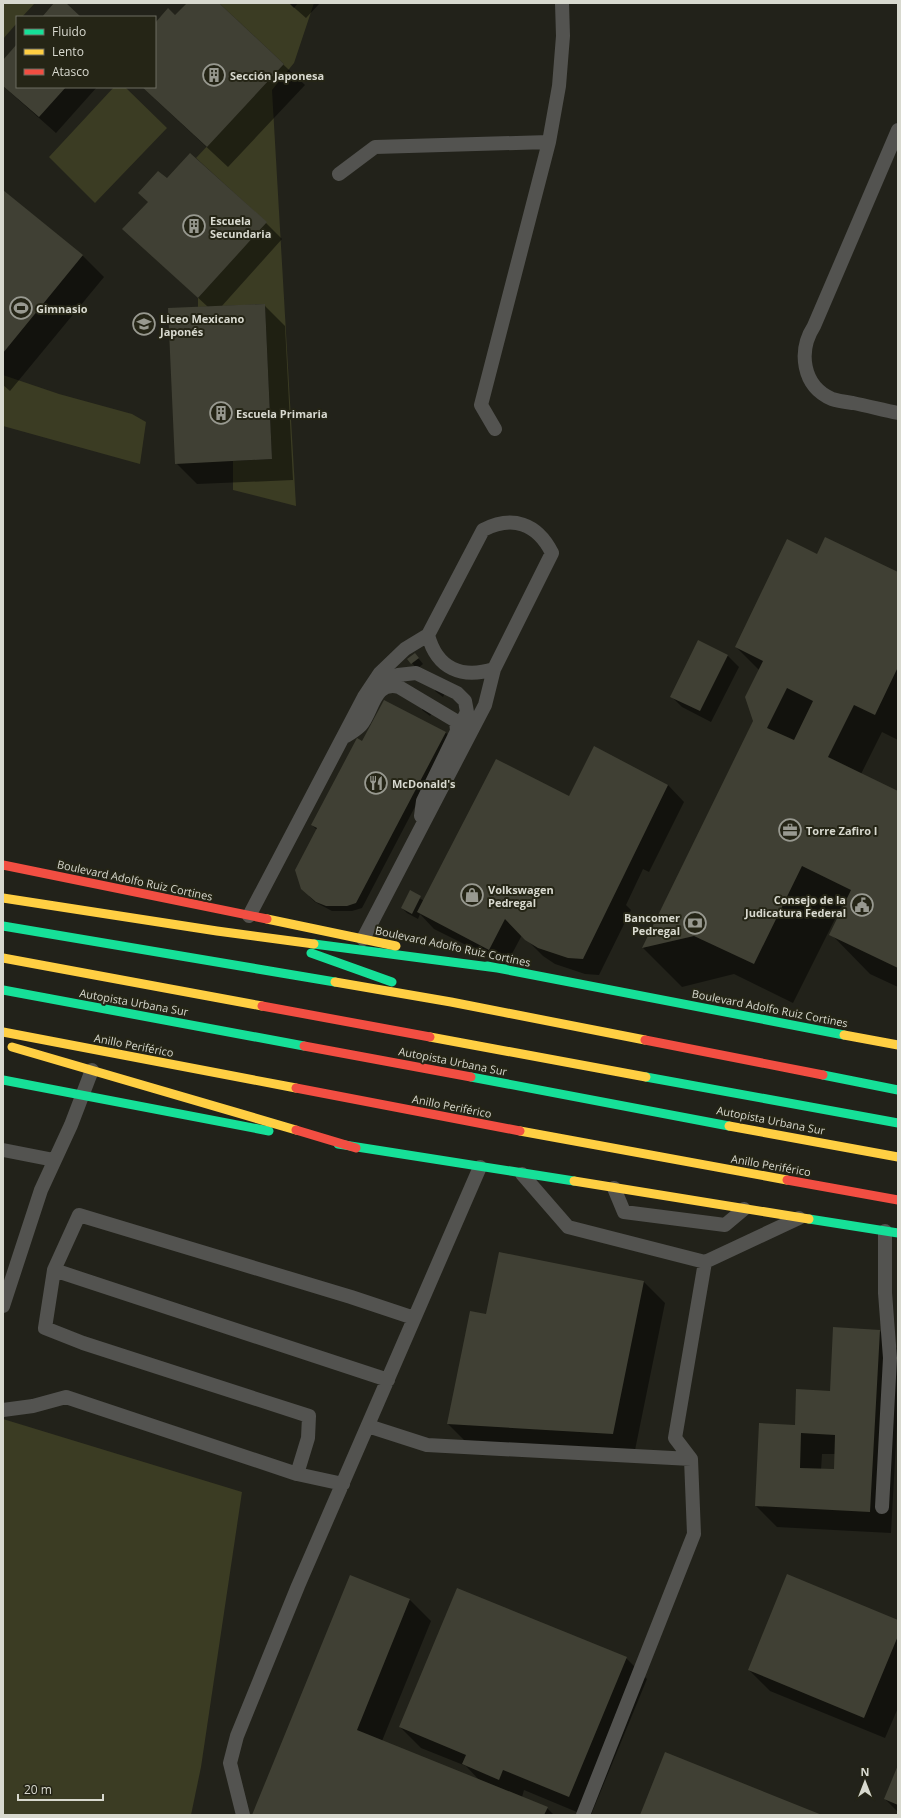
<svg xmlns="http://www.w3.org/2000/svg" width="901" height="1818" font-family="'Open Sans',sans-serif">
<style>
.green{fill:#3b3c23}
.shadow{fill:#0007;fill-rule:evenodd}
.building{fill:#404034;fill-rule:evenodd}
.lines{fill:none;stroke-linecap:round;stroke-linejoin:round}
.lane{stroke:#535350;stroke-width:14}
.fast{stroke:#16e098;stroke-width:9}
.slow{stroke:#ffcf43;stroke-width:9}
.jam{stroke:#f24e42;stroke-width:9}
.labels{text-anchor:middle;dominant-baseline:central;stroke-width:4;stroke-linejoin:round;paint-order:stroke}
.poi-label{font-size:11px;font-weight:bold;fill:#d8d9cf;stroke:#252516;text-anchor:start}
.street-label{font-size:11px;fill:#d8d9cf;stroke:#252516}
</style>
<rect width="100%" height="100%" fill="#22221a"/>
<path class="green" d="M 3,3 L 35,3 L 22,17 L 17,17 L 17,23 L 3,39 Z
M 219,3 L 289,3 L 294,8 L 298,3 L 314,3 L 294,63 L 272,90 L 296,506 L 233,490 L 233,461 L 272,459 L 265,304 L 198,307 L 198,298 L 266,222 L 196,158 L 284,64 Z
M 114,87 L 125,87 L 167,128 L 95,203 L 49,157 Z
M 3,375 L 59,394 L 132,414 L 146,422 L 140,464 L 3,426 Z
M 3,1419 L 242,1492 L 201,1767 L 191,1815 L 3,1815 Z"/>
<path class="shadow" d="M 188,3 L 218,3 L 305,85 L 228,167 L 142,87 L 155,87 L 155,24 L 175,17 Z
M 289,3 L 320,3 L 306,18 Z
M 17,46 L 17,87 L 97,87 L 56,133 L 3,86 L 3,61 Z
M 167,179 L 266,223 L 282,239 L 221,307 L 264,305 L 285,326 L 293,480 L 197,484 L 176,463 L 208,307 L 124,229 L 149,202 Z
M 3,191 L 83,256 L 104,277 L 10,391 L 3,385 Z
M 818,555 L 898,573 L 898,740 L 882,732 L 861,774 L 898,792 L 898,987 L 870,974 L 831,934 L 844,906 L 842,905 L 793,1003 L 734,974 L 682,987 L 643,948 L 753,722 L 759,670 L 736,647 Z
M 415,654 L 423,664 L 417,669 L 412,663 Z
M 727,655 L 739,667 L 711,722 L 682,707 L 671,696 Z
M 437,687 L 445,693 L 443,697 L 435,691 Z
M 384,701 L 446,733 L 451,738 L 362,908 L 352,911 L 332,911 L 315,902 L 309,896 L 317,830 L 312,825 L 363,742 Z
M 424,705 L 432,713 L 430,716 L 422,710 Z
M 668,785 L 684,802 L 649,872 L 643,869 L 626,905 L 631,910 L 599,975 L 585,974 L 555,964 L 543,956 L 522,935 L 506,965 L 434,929 L 420,914 L 418,919 L 407,913 L 402,908 L 410,892 L 424,901 L 569,797 Z
M 644,1282 L 665,1303 L 634,1455 L 469,1445 L 448,1424 L 487,1315 Z
M 880,1331 L 898,1349 L 898,1406 L 891,1533 L 777,1527 L 756,1506 L 795,1426 L 831,1392 ZM 822,1454 L 835,1454 L 835,1470 L 821,1470 Z
M 351,1576 L 410,1600 L 431,1621 L 382,1741 L 480,1781 L 466,1766 L 421,1748 L 400,1727 L 626,1658 L 647,1679 L 591,1815 L 584,1815 L 524,1790 L 522,1797 L 547,1808 L 554,1815 L 253,1815 Z
M 898,1621 L 898,1708 L 885,1738 L 770,1691 L 749,1670 Z
M 898,1767 L 898,1812 L 885,1799 Z"/>
<path class="building" d="M 54,3 L 66,3 L 81,17 L 42,17 Z
M 187,3 L 219,3 L 284,64 L 207,147 L 142,87 L 155,87 L 155,23 L 168,8 L 175,15 Z
M 17,44 L 17,87 L 66,87 L 39,117 L 3,86 L 3,60 Z
M 190,153 L 267,222 L 198,298 L 122,229 L 148,202 L 138,193 L 158,171 L 167,178 Z
M 3,190 L 83,255 L 3,353 Z
M 265,304 L 272,459 L 175,464 L 168,308 Z
M 825,537 L 898,572 L 898,667 L 875,715 L 854,705 L 828,757 L 898,791 L 898,968 L 829,935 L 851,890 L 802,866 L 754,964 L 694,936 L 642,948 L 753,721 L 745,697 L 763,661 L 735,647 L 787,539 L 817,554 ZM 787,688 L 813,701 L 794,740 L 767,728 Z
M 698,640 L 728,655 L 700,711 L 670,697 Z
M 415,653 L 419,658 L 411,664 L 407,659 Z
M 384,700 L 446,732 L 356,903 L 347,906 L 326,906 L 316,902 L 301,889 L 295,870 L 317,828 L 311,825 L 357,738 L 362,741 Z
M 594,746 L 668,785 L 583,959 L 568,958 L 538,948 L 525,940 L 505,919 L 489,950 L 417,912 L 496,759 L 569,796 Z
M 410,890 L 421,896 L 412,914 L 401,908 Z
M 499,1252 L 644,1281 L 613,1434 L 447,1424 L 470,1311 L 486,1314 Z
M 833,1327 L 880,1330 L 870,1512 L 755,1506 L 759,1423 L 795,1425 L 796,1389 L 830,1391 ZM 801,1433 L 835,1435 L 834,1469 L 800,1468 Z
M 787,1574 L 898,1620 L 898,1636 L 864,1718 L 748,1670 Z
M 350,1575 L 410,1599 L 357,1730 L 548,1807 L 544,1815 L 252,1815 Z
M 457,1588 L 627,1657 L 569,1797 L 503,1770 L 499,1780 L 462,1764 L 466,1755 L 399,1727 Z
M 665,1752 L 822,1815 L 640,1815 Z
M 898,1765 L 898,1805 L 884,1799 Z"/>
<g class="lines">
<path class="lane" d="M 898,130 L 814,326 C 798,351 802,386 832,399 C 838,401 846,402 853,403 C 868,406 883,410 898,413
M 339,174 L 375,147 L 549,142
M 495,429 L 481,405 L 549,142 L 559,86 L 563,36 L 562,3
M 428,635 C 437,669 462,679 494,669
M 381,687 L 390,679 L 398,675 L 416,673 L 457,693 L 465,701 L 467,712 L 457,731
M 346,736 C 351,733 357,729 361,725 C 373,711 374,680 399,687 L 456,721 L 457,731 L 423,801 L 421,816
M 249,916 L 364,697 L 380,673 L 405,649 L 428,635 L 483,530 C 512,515 537,523 552,553 L 494,669 L 485,705 L 363,939
M 3,1150 L 54,1160
M 522,1174 L 568,1227 L 705,1262 L 799,1218
M 614,1188 L 624,1212 L 725,1225 L 744,1209
M 54,1270 L 388,1380
M 3,1306 L 41,1190 L 71,1125 L 92,1070
M 3,1410 L 33,1406 L 66,1397 L 297,1474 L 343,1484
M 368,1426 L 427,1445 L 691,1459
M 297,1474 L 308,1438 L 309,1416 L 83,1343 L 45,1328 L 54,1270 L 79,1215 L 351,1297 L 414,1318
M 882,1507 L 890,1358 L 885,1293 L 885,1231
M 243,1815 L 230,1763 L 237,1736 L 298,1586 L 480,1167
M 583,1815 L 694,1534 L 691,1459 L 675,1438 L 705,1262"/>
<path class="fast" d="M 3,926 L 335,982
M 314,944 L 505,969
M 311,953 L 392,982
M 487,966 L 844,1035
M 3,990 L 304,1046
M 823,1075 L 898,1090
M 471,1077 L 729,1126
M 646,1077 L 898,1123
M 3,1080 L 269,1131
M 338,1144 L 574,1181
M 809,1219 L 898,1233"/>
<path class="slow" d="M 3,898 L 217,931 L 314,944
M 267,919 L 396,946
M 3,958 L 262,1006
M 335,982 L 451,1002 L 645,1040
M 3,1032 L 296,1088
M 844,1035 L 898,1045
M 430,1037 L 646,1077
M 12,1047 L 296,1130
M 729,1126 L 898,1157
M 520,1131 L 787,1180
M 574,1181 L 809,1219"/>
<path class="jam" d="M 3,865 L 267,919
M 262,1006 L 430,1037
M 645,1040 L 823,1075
M 304,1046 L 471,1077
M 296,1088 L 520,1131
M 296,1130 L 356,1148
M 787,1180 L 898,1200"/>
</g>
<defs>
<g id="building-ring" transform="scale(1.15)"><circle r="9.5" fill="#252516" stroke="#989990" stroke-width="1.5"/><path d="M-4-6H4V6H1V3H-1V6H-4ZM-2.5-4.3h1.7v1.8h-1.7ZM.8-4.3h1.7v1.8H.8ZM-2.5-1h1.7V.8h-1.7ZM.8-1h1.7V.8H.8Z" fill="#989990"/></g>
<g id="stadium-ring" transform="scale(1.15)"><circle r="9.5" fill="#252516" stroke="#989990" stroke-width="1.5"/><path d="M0-5a6.5 5 0 1 0 0 10a6.5 5 0 1 0 0-10ZM-3.5-1.8h7v3.6h-7Z" fill="#989990"/></g>
<g id="school-ring" transform="scale(1.15)"><circle r="9.5" fill="#252516" stroke="#989990" stroke-width="1.5"/><path d="M0-5L7-2L0 1L-7-2ZM-4 1L0 2.5L4 1V4Q0 6-4 4Z" fill="#989990"/></g>
<g id="restaurant-ring" transform="scale(1.15)"><circle r="9.5" fill="#252516" stroke="#989990" stroke-width="1.5"/><path d="M-5-6h1v4h1v-4h1v4h1v-4h1v5L-1.5 .5V6h-2V.5L-5-1ZM5-6V6H3V1.5H1.5Q1.5-4 5-6Z" fill="#989990"/></g>
<g id="office-ring" transform="scale(1.15)"><circle r="9.5" fill="#252516" stroke="#989990" stroke-width="1.5"/><path d="M-6-3h4V-5.5h4V-3h4V5H-6ZM-1-4.5V-3h2v-1.5ZM-6 0V1H6V0Z" fill="#989990"/></g>
<g id="shop-ring" transform="scale(1.15)"><circle r="9.5" fill="#252516" stroke="#989990" stroke-width="1.5"/><path d="M-5-2.5h2.3a2.7 3.5 0 0 1 5.4 0H5L5.5 6h-11ZM-1.5-2.5h3a1.5 2.3 0 0 0-3 0Z" fill="#989990"/></g>
<g id="civic-ring" transform="scale(1.15)"><circle r="9.5" fill="#252516" stroke="#989990" stroke-width="1.5"/><path d="M-.6-6.5H3V-4.5H.6V-3L4-1V1h2V6H-6V1h2V-1L-.6-3ZM-1.2 2.5V6h2.4V2.5Z" fill="#989990"/></g>
<g id="bank-ring" transform="scale(1.15)"><circle r="9.5" fill="#252516" stroke="#989990" stroke-width="1.5"/><path d="M-6-4H6V4H-6ZM0-2.3a2.3 2.3 0 1 0 0 4.6a2.3 2.3 0 1 0 0-4.6Z" fill="#989990"/></g>
</defs>
<g fill-rule="evenodd">
<use href="#building-ring" x="214" y="75"/>
<use href="#building-ring" x="194" y="226"/>
<use href="#stadium-ring" x="21" y="308"/>
<use href="#school-ring" x="144" y="324"/>
<use href="#building-ring" x="221" y="413"/>
<use href="#restaurant-ring" x="376" y="783"/>
<use href="#office-ring" x="790" y="830"/>
<use href="#shop-ring" x="472" y="895"/>
<use href="#civic-ring" x="862" y="905"/>
<use href="#bank-ring" x="695" y="923"/>
</g>
<g class="labels">
<g class="poi-label">
<text x="230" y="75">Sección Japonesa</text>
<text x="210" y="220">Escuela<tspan x="210" dy="13">Secundaria</tspan></text>
<text x="36" y="308">Gimnasio</text>
<text x="160" y="318">Liceo Mexicano<tspan x="160" dy="13">Japonés</tspan></text>
<text x="236" y="413">Escuela Primaria</text>
<text x="392" y="783">McDonald's</text>
<text x="806" y="830">Torre Zafiro I</text>
<text x="488" y="889">Volkswagen<tspan x="488" dy="13">Pedregal</tspan></text>
<text x="846" y="899" text-anchor="end">Consejo de la<tspan x="846" dy="13">Judicatura Federal</tspan></text>
<text x="680" y="917" text-anchor="end">Bancomer<tspan x="680" dy="13">Pedregal</tspan></text>
</g>
<g class="street-label">
<text transform="translate(135 880) rotate(12)">Boulevard Adolfo Ruiz Cortines</text>
<text transform="translate(453 946) rotate(12)">Boulevard Adolfo Ruiz Cortines</text>
<text transform="translate(134 1002) rotate(10)">Autopista Urbana Sur</text>
<text transform="translate(770 1008) rotate(11)">Boulevard Adolfo Ruiz Cortines</text>
<text transform="translate(134 1045) rotate(11)">Anillo Periférico</text>
<text transform="translate(453 1061) rotate(11)">Autopista Urbana Sur</text>
<text transform="translate(452 1106) rotate(11)">Anillo Periférico</text>
<text transform="translate(771 1120) rotate(11)">Autopista Urbana Sur</text>
<text transform="translate(771 1165) rotate(10)">Anillo Periférico</text>
</g>
</g>
<rect width="901" height="1818" fill="none" stroke="#d8d9cf" stroke-width="8"/>
<rect x="16" y="16" width="140" height="72" fill="#252516" stroke="#6d6d60"/>
<rect x="24" y="29" width="20" height="6" fill="#16e098" stroke="#6d6d60"/>
<text x="52" y="36" font-size="12" fill="#d8d9cf">Fluido</text>
<rect x="24" y="49" width="20" height="6" fill="#ffcf43" stroke="#6d6d60"/>
<text x="52" y="56" font-size="12" fill="#d8d9cf">Lento</text>
<rect x="24" y="69" width="20" height="6" fill="#f24e42" stroke="#6d6d60"/>
<text x="52" y="76" font-size="12" fill="#d8d9cf">Atasco</text>
<g transform="translate(865 1782)" stroke="#252516" stroke-width="3" paint-order="stroke">
<path d="M0-3L7 15L0 10L-7 15Z" fill="#d8d9cf"/>
<text y="-6" font-size="11" font-weight="bold" text-anchor="middle" fill="#d8d9cf">N</text>
</g>
<path d="M18 1794v6h85v-6" fill="none" stroke="#d8d9cf" stroke-width="2"/>
<text x="24" y="1794" font-size="12" fill="#d8d9cf" stroke="#252516" stroke-width="3" paint-order="stroke">20 m</text>
</svg>
